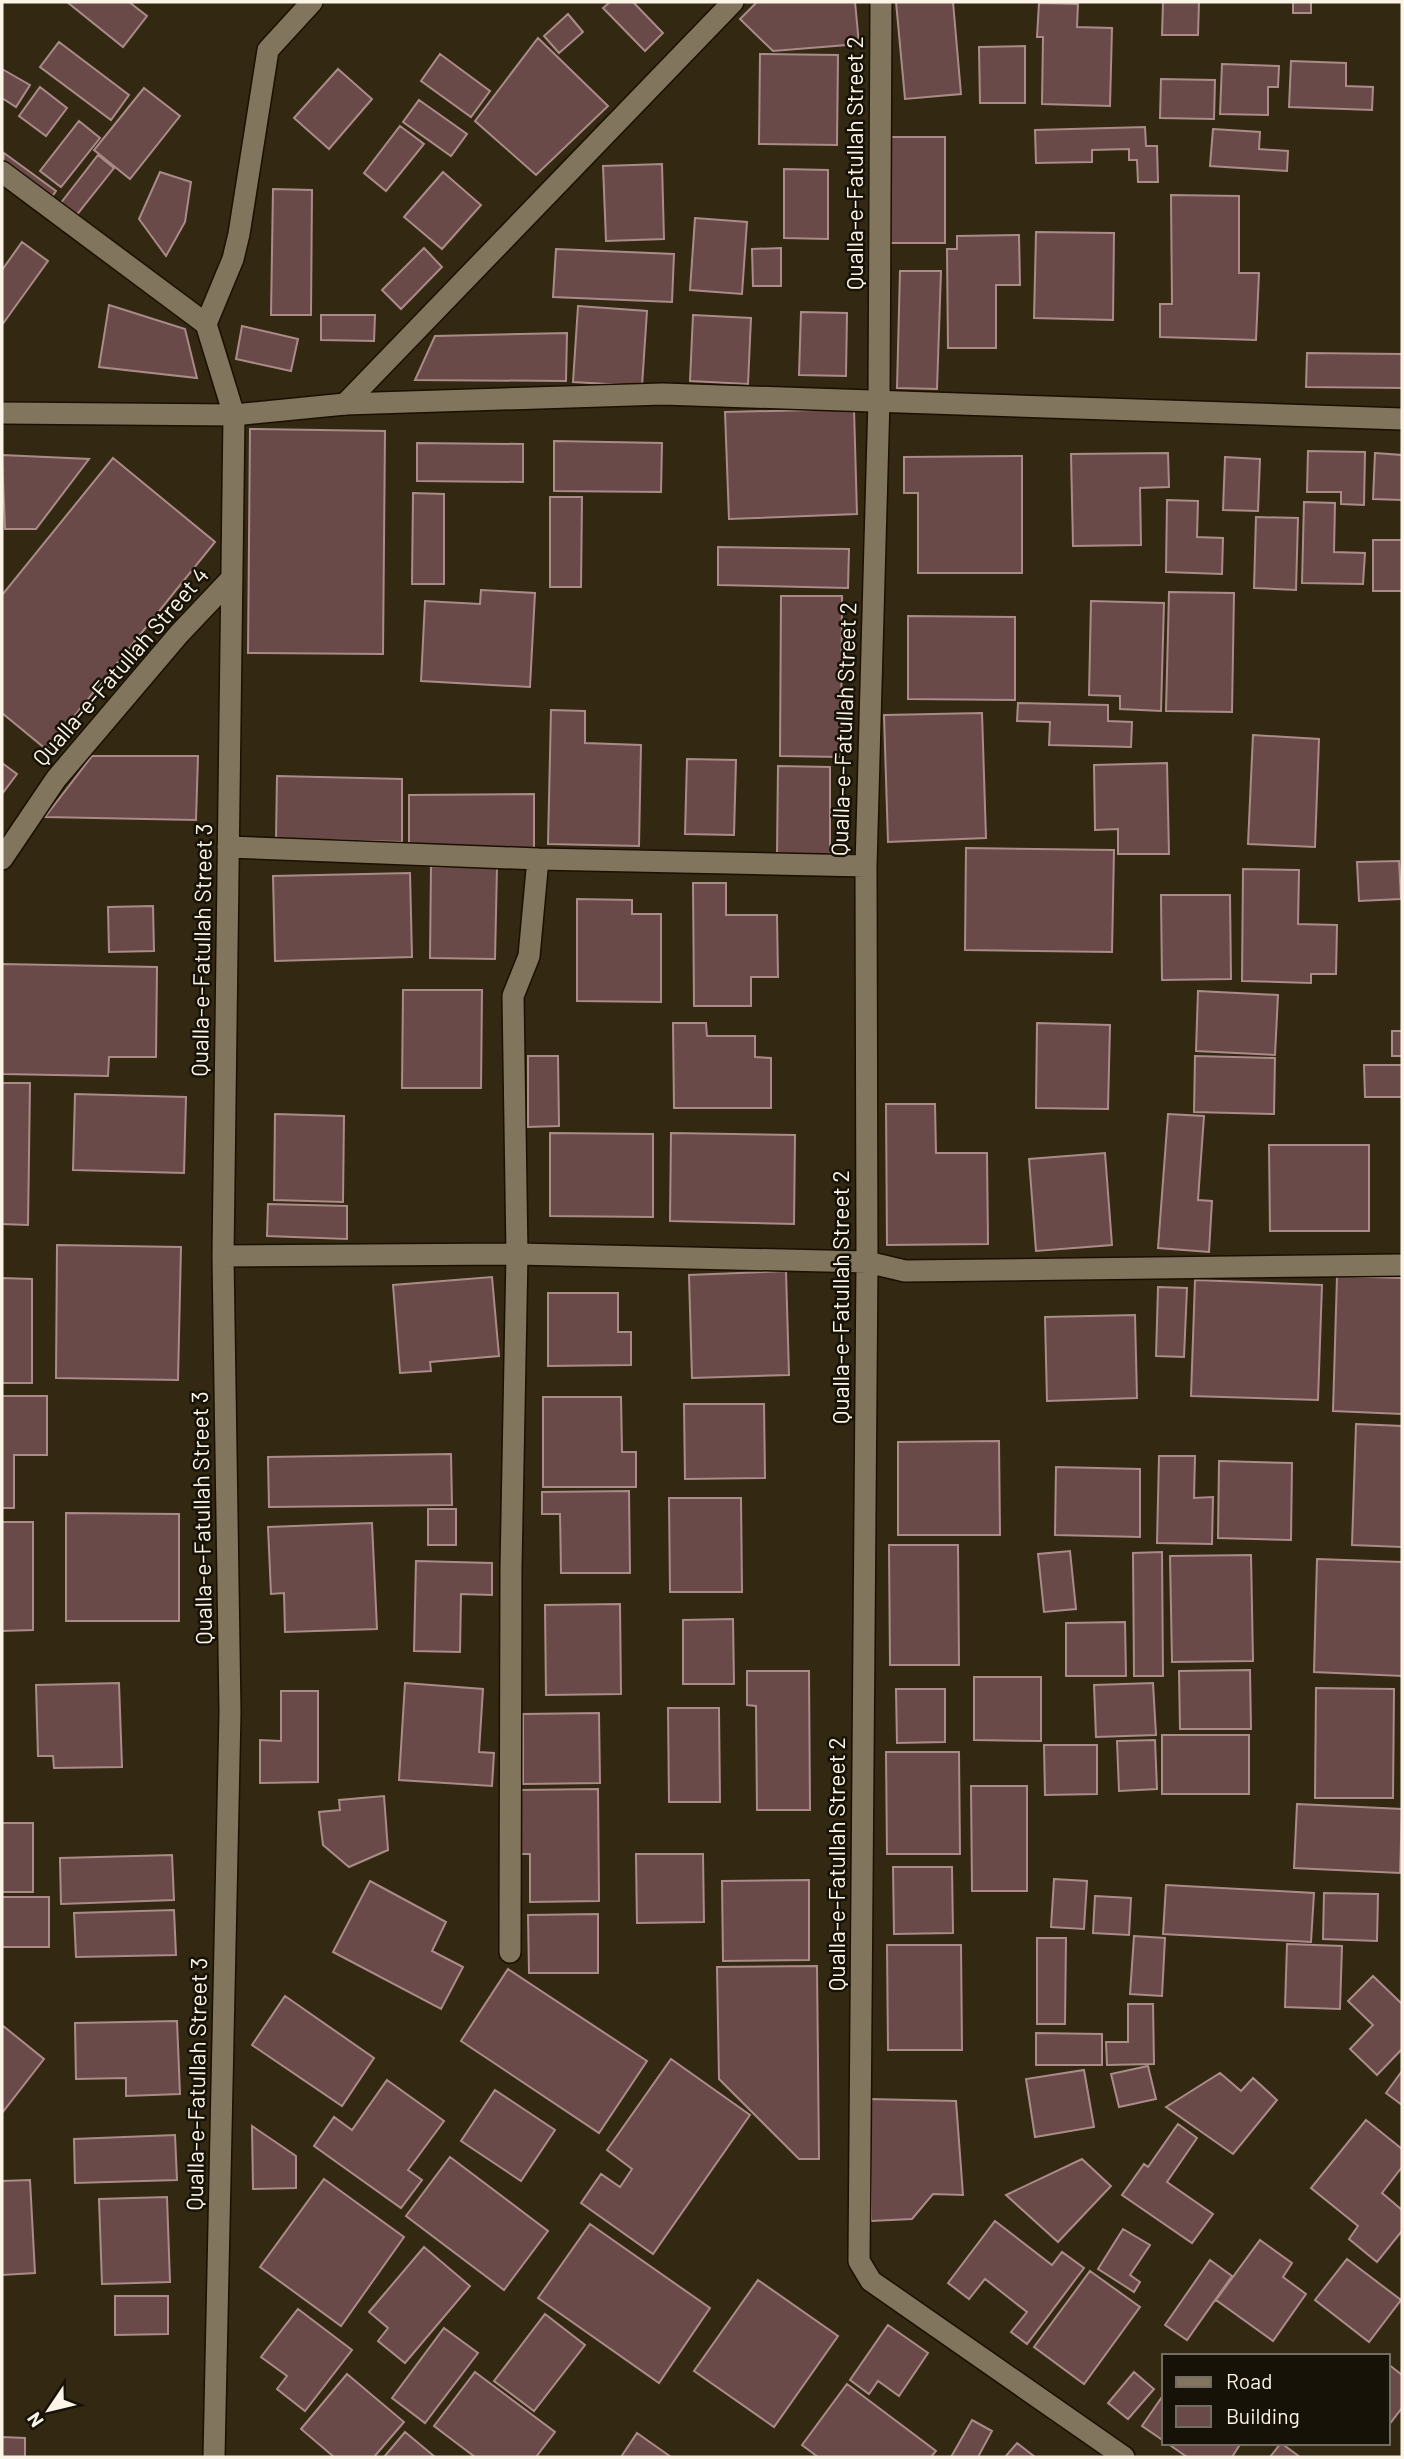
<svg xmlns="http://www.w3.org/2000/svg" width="1404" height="2459" font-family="Barlow,sans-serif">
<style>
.building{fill:#6a4a48;stroke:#aa8b88;stroke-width:2}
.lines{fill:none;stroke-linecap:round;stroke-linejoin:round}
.minor-casing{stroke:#1b1000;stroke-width:24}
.tertiary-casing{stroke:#1b1000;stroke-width:24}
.minor{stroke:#82755d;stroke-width:21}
.tertiary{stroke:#82755d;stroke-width:21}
.labels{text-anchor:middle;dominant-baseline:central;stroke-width:5;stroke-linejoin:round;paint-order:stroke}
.street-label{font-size:23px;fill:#fbf4e7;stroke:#171208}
</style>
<rect width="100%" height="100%" fill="#332812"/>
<path class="building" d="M 67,2 L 129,2 L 147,16 L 123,47 Z
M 610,2 L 633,2 L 663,33 L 645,51 L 603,8 Z
M 757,2 L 855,2 L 859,44 L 773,51 L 740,19 Z
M 896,2 L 953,2 L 961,94 L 905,99 Z
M 1163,2 L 1199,2 L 1198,35 L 1162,35 Z
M 1293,2 L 1327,2 L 1311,2 L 1311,13 L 1293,13 Z
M 1039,3 L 1078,4 L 1077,27 L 1112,28 L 1110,106 L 1042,104 L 1043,37 L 1037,37 Z
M 568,14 L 583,32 L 559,53 L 544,36 Z
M 538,38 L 608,106 L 536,175 L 475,121 Z
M 59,42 L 129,95 L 111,120 L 40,67 Z
M 1025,46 L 1025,103 L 980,103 L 979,47 Z
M 440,54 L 490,91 L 471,117 L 421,81 Z
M 760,54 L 838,55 L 837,145 L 759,144 Z
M 1291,61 L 1346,63 L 1346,86 L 1373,87 L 1372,110 L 1289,107 Z
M 1222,64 L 1279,66 L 1278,87 L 1268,87 L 1268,115 L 1220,114 Z
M 2,69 L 30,85 L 16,107 L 2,98 Z
M 338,69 L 372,99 L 329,149 L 294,118 Z
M 1161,79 L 1215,80 L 1214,119 L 1160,118 Z
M 40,87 L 67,108 L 46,136 L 19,116 Z
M 144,88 L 180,116 L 130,179 L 94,150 Z
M 419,100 L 467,134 L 451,156 L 403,122 Z
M 79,121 L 100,138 L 61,187 L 40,171 Z
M 400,126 L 424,144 L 386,191 L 364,173 Z
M 1145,127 L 1146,146 L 1157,146 L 1158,182 L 1138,182 L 1137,160 L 1129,160 L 1129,149 L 1092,150 L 1092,162 L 1036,163 L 1035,130 Z
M 1213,129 L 1260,132 L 1259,149 L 1288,151 L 1287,171 L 1210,166 Z
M 886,137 L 945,137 L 945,243 L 886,243 Z
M 4,153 L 56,191 L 47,204 L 2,170 Z
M 98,155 L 114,168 L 75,217 L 60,204 Z
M 662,164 L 664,239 L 606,241 L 603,166 Z
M 784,169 L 828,170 L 828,239 L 784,238 Z
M 160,172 L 191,182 L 185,222 L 166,256 L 139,219 Z
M 443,172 L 481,205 L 442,249 L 404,217 Z
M 273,189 L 312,190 L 311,315 L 271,315 Z
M 1171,195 L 1239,196 L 1239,273 L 1259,273 L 1256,340 L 1160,337 L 1160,304 L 1172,304 Z
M 695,218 L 747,222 L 742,294 L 690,290 Z
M 1036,232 L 1114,233 L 1113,320 L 1034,318 Z
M 1019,235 L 1020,285 L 996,285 L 996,348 L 948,348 L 947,249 L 957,249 L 957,236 Z
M 22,242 L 48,261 L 2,325 L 2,270 Z
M 424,248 L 442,267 L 401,309 L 382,290 Z
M 781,248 L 781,286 L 753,286 L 752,249 Z
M 556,249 L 674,254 L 672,302 L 553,297 Z
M 900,271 L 941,271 L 937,389 L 897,388 Z
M 109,305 L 185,329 L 197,378 L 99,367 Z
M 578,306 L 647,311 L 642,386 L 573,382 Z
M 801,312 L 847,313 L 846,376 L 799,375 Z
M 321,315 L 375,315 L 374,341 L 321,340 Z
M 693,315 L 751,318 L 748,384 L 690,381 Z
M 242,326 L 298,339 L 291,371 L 236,359 Z
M 567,333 L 566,381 L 415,380 L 435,336 Z
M 1307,353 L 1402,354 L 1402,388 L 1306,387 Z
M 854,409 L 857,514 L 729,519 L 725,412 Z
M 250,429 L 385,431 L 383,654 L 248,653 Z
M 554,441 L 662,443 L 661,492 L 554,491 Z
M 417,443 L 523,444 L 523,482 L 417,481 Z
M 1308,451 L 1365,452 L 1364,505 L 1341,504 L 1341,492 L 1307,492 Z
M 1168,453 L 1169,487 L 1140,488 L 1141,545 L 1073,546 L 1071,454 Z
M 1375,453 L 1402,455 L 1402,500 L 1373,499 Z
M 2,455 L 89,459 L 36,529 L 5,529 Z
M 1022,456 L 1022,573 L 918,573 L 918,493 L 904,493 L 904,457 Z
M 1225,457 L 1260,459 L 1258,511 L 1223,510 Z
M 113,458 L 215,542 L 47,750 L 2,713 L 2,595 Z
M 413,493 L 444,494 L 444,584 L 412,584 Z
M 550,497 L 582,497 L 581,587 L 550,587 Z
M 1167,500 L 1198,501 L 1197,537 L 1223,538 L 1222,574 L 1166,572 Z
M 1304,502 L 1335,503 L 1334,552 L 1365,553 L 1363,584 L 1302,583 Z
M 1256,517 L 1298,518 L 1296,590 L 1254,588 Z
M 1373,540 L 1402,540 L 1402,591 L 1373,591 Z
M 718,547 L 849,549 L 848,588 L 718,585 Z
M 481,590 L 535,593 L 530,687 L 421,681 L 425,601 L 480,604 Z
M 1169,592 L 1234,593 L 1232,712 L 1166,711 Z
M 781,596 L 842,596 L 841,757 L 780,756 Z
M 1091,601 L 1164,603 L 1161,711 L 1120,709 L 1120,696 L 1089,695 Z
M 908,616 L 1015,617 L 1015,700 L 908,699 Z
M 1018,703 L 1108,705 L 1108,721 L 1132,722 L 1131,747 L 1049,745 L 1050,722 L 1017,721 Z
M 551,710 L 585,711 L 585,743 L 641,745 L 639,846 L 548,844 Z
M 982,713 L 986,838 L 888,842 L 884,715 Z
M 1253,735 L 1319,739 L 1315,847 L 1248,844 Z
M 92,756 L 198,756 L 196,820 L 45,817 Z
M 687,759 L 736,760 L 734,835 L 685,834 Z
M 2,763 L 17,774 L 2,794 Z
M 1167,763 L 1169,854 L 1118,854 L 1118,829 L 1095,830 L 1094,765 Z
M 778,766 L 830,767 L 830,856 L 777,855 Z
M 277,776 L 402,779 L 402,842 L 276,839 Z
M 534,794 L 534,848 L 409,849 L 409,795 Z
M 966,848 L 1114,850 L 1112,952 L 965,950 Z
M 1399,861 L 1401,899 L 1359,901 L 1357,862 Z
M 431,866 L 497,867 L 495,959 L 430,958 Z
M 1243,869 L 1299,870 L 1298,924 L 1337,925 L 1336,974 L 1311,974 L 1311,983 L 1242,981 Z
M 410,873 L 412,957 L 275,961 L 273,876 Z
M 693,883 L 726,883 L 726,915 L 777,915 L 778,977 L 751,977 L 751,1006 L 694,1006 Z
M 1161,895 L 1230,895 L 1231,979 L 1162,980 Z
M 577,899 L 632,900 L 632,914 L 661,914 L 661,1002 L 577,1001 Z
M 153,906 L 154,951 L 109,952 L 108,907 Z
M 2,964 L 157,967 L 156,1057 L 109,1057 L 108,1076 L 2,1074 Z
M 403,990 L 482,990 L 481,1088 L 402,1088 Z
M 1198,991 L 1278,995 L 1275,1055 L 1196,1051 Z
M 673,1023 L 706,1023 L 707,1036 L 755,1036 L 755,1057 L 771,1058 L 771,1108 L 674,1108 Z
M 1037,1023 L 1110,1025 L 1108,1109 L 1036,1108 Z
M 1392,1031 L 1402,1031 L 1402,1056 L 1392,1056 Z
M 528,1056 L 558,1056 L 559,1126 L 528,1127 Z
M 1195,1056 L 1275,1058 L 1274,1114 L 1194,1112 Z
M 1364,1065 L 1402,1065 L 1402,1097 L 1365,1097 Z
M 2,1083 L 30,1083 L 28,1225 L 2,1224 Z
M 75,1094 L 186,1097 L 184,1173 L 73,1170 Z
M 886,1104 L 935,1104 L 936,1153 L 987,1153 L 988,1244 L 887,1245 Z
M 275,1114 L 344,1116 L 343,1202 L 274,1200 Z
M 1168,1114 L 1204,1116 L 1198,1200 L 1212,1201 L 1209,1252 L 1158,1248 Z
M 550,1133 L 653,1134 L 653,1217 L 550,1216 Z
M 671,1133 L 795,1135 L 794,1224 L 670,1221 Z
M 1269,1145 L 1369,1145 L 1369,1231 L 1270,1231 Z
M 1105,1153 L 1112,1245 L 1036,1251 L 1029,1159 Z
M 268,1204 L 347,1206 L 347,1239 L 267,1236 Z
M 57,1245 L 181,1247 L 178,1380 L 56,1378 Z
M 786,1271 L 789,1375 L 692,1378 L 689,1275 Z
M 1337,1276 L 1402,1278 L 1402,1414 L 1333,1411 Z
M 492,1277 L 499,1356 L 430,1362 L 431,1371 L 400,1373 L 393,1285 Z
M 2,1278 L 32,1279 L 32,1383 L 2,1383 Z
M 1195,1280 L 1322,1285 L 1318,1400 L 1191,1396 Z
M 1158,1287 L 1187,1288 L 1184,1357 L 1156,1356 Z
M 548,1293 L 618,1293 L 618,1332 L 631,1332 L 631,1365 L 548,1366 Z
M 1135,1315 L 1137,1398 L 1047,1401 L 1045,1317 Z
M 2,1396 L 47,1396 L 47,1455 L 14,1455 L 14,1508 L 2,1508 Z
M 543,1397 L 621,1397 L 622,1452 L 636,1452 L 636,1487 L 543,1487 Z
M 684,1404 L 764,1404 L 765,1478 L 685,1479 Z
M 1356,1424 L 1402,1426 L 1402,1547 L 1352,1545 Z
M 999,1441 L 1000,1535 L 898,1535 L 898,1442 Z
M 451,1454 L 452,1505 L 269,1507 L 268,1457 Z
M 1159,1456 L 1195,1456 L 1194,1498 L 1213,1497 L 1212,1544 L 1157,1543 Z
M 1219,1461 L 1292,1463 L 1291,1540 L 1218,1538 Z
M 1056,1467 L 1140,1469 L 1140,1537 L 1055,1535 Z
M 629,1491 L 630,1573 L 561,1573 L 560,1514 L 542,1514 L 542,1492 Z
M 669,1498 L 741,1498 L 742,1592 L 670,1592 Z
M 428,1509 L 456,1509 L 456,1545 L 428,1545 Z
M 66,1513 L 179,1514 L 179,1621 L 66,1621 Z
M 2,1522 L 33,1522 L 33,1630 L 2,1631 Z
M 372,1523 L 377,1629 L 285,1632 L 284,1593 L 271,1594 L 268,1527 Z
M 889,1545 L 958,1545 L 959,1665 L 890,1665 Z
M 1070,1551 L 1076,1609 L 1044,1612 L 1038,1554 Z
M 1162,1552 L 1163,1676 L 1134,1676 L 1133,1553 Z
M 1251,1555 L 1253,1661 L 1172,1662 L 1170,1556 Z
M 1317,1559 L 1402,1562 L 1402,1676 L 1314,1672 Z
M 416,1561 L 492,1563 L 492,1595 L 461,1594 L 460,1652 L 414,1651 Z
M 620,1604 L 621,1694 L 546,1695 L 545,1605 Z
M 733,1619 L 734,1684 L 683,1684 L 683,1620 Z
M 1125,1622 L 1126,1676 L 1066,1676 L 1066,1623 Z
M 1250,1670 L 1251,1729 L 1180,1729 L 1179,1671 Z
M 747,1671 L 809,1671 L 810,1810 L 757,1810 L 756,1706 L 747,1705 Z
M 974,1677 L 1041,1677 L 1041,1741 L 974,1740 Z
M 119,1683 L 122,1767 L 54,1768 L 53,1756 L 38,1756 L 36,1685 Z
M 405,1683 L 483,1689 L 479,1752 L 494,1753 L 492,1786 L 399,1780 Z
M 1153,1683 L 1156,1735 L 1096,1737 L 1094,1685 Z
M 1316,1688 L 1394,1689 L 1393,1798 L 1315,1798 Z
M 896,1689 L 945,1689 L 945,1742 L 897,1743 Z
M 281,1691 L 318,1691 L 318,1782 L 260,1783 L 260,1740 L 281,1741 Z
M 668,1708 L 719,1708 L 720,1802 L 669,1802 Z
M 599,1713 L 600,1783 L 523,1784 L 523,1714 Z
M 1162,1735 L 1249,1735 L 1249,1794 L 1162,1794 Z
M 1155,1740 L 1157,1789 L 1119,1791 L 1117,1741 Z
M 1044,1745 L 1097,1745 L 1097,1794 L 1045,1795 Z
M 886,1752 L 959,1752 L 960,1854 L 887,1854 Z
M 971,1786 L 1027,1786 L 1027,1891 L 972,1891 Z
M 598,1789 L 599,1901 L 530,1902 L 530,1854 L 519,1854 L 518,1790 Z
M 384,1796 L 388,1850 L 349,1867 L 323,1845 L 319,1812 L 340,1810 L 339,1800 Z
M 1297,1804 L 1402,1809 L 1400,1873 L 1294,1868 Z
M 2,1823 L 33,1823 L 33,1892 L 2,1892 Z
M 636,1854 L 703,1854 L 704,1922 L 637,1923 Z
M 172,1855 L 174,1900 L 61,1904 L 60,1858 Z
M 893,1867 L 952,1867 L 953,1933 L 894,1934 Z
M 1054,1879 L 1087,1881 L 1084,1929 L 1051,1927 Z
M 809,1880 L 809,1960 L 723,1961 L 722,1881 Z
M 370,1881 L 446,1922 L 432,1951 L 463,1967 L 441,2009 L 333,1952 Z
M 1166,1885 L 1314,1893 L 1311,1942 L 1163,1934 Z
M 1324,1893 L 1378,1894 L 1377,1941 L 1323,1939 Z
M 1095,1896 L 1131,1898 L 1129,1935 L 1093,1933 Z
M 2,1897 L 49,1897 L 49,1947 L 2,1947 Z
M 174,1910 L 176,1955 L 76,1957 L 74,1913 Z
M 598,1914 L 598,1973 L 529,1973 L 528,1915 Z
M 1134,1936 L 1165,1938 L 1162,1996 L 1130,1994 Z
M 1037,1938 L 1066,1938 L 1065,2024 L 1037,2024 Z
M 1287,1944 L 1342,1946 L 1340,2009 L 1285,2007 Z
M 887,1945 L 961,1945 L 962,2050 L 888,2050 Z
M 817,1966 L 819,2159 L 799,2159 L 719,2079 L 717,1967 Z
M 508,1969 L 647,2061 L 599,2133 L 461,2041 Z
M 1373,1976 L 1402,2004 L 1402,2049 L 1377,2075 L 1350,2049 L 1373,2025 L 1348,2001 Z
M 285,1996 L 374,2058 L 342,2106 L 252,2045 Z
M 1128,2004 L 1153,2004 L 1154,2064 L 1107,2065 L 1106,2042 L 1128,2042 Z
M 177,2021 L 180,2094 L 126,2096 L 126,2078 L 76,2079 L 75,2023 Z
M 2,2025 L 44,2059 L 2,2113 Z
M 1036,2033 L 1102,2034 L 1102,2065 L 1036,2065 Z
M 671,2059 L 750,2115 L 653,2254 L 581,2203 L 601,2174 L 620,2187 L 632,2169 L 607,2150 Z
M 1148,2066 L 1156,2099 L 1119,2107 L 1111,2074 Z
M 1084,2070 L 1094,2127 L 1035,2137 L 1026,2079 Z
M 1402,2071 L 1402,2105 L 1386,2093 Z
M 1220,2073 L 1241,2091 L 1253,2078 L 1277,2100 L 1233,2154 L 1166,2107 Z
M 387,2080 L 444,2121 L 408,2170 L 422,2180 L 401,2208 L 314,2146 L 334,2117 L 352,2130 Z
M 495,2090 L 555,2130 L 521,2181 L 461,2141 Z
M 870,2099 L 956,2101 L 963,2195 L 933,2194 L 912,2219 L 871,2221 Z
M 1366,2120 L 1402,2149 L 1402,2167 L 1382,2193 L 1402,2210 L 1402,2231 L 1377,2262 L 1349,2239 L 1358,2226 L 1311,2188 Z
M 1178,2124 L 1197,2138 L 1167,2182 L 1213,2214 L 1192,2243 L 1122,2195 L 1144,2164 L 1148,2167 Z
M 252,2126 L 296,2156 L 296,2188 L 253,2189 Z
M 175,2135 L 177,2180 L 75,2183 L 74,2139 Z
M 450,2157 L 548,2231 L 504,2290 L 406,2216 Z
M 1082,2159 L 1111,2186 L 1058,2242 L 1006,2195 Z
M 324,2179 L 404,2237 L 341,2326 L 260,2267 Z
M 30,2180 L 35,2273 L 2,2275 L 2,2181 Z
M 167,2197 L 170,2282 L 102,2284 L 99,2199 Z
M 995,2221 L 1052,2265 L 1062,2252 L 1084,2268 L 1027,2344 L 1011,2332 L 1027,2312 L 985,2279 L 969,2299 L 948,2283 Z
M 590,2224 L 710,2308 L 659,2383 L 538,2298 Z
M 1123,2229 L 1150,2245 L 1130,2275 L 1140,2282 L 1134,2292 L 1098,2269 Z
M 1260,2240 L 1292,2263 L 1283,2277 L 1306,2294 L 1273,2341 L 1216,2300 Z
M 424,2247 L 470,2286 L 405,2363 L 378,2341 L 388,2328 L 369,2312 Z
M 1347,2259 L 1401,2300 L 1369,2342 L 1315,2300 Z
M 1210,2260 L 1232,2276 L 1187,2340 L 1165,2325 Z
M 1090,2271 L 1140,2307 L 1084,2384 L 1034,2347 Z
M 758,2280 L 838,2336 L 774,2427 L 694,2371 Z
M 115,2296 L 168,2296 L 168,2334 L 115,2335 Z
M 298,2309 L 352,2350 L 305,2411 L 277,2389 L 287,2376 L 261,2357 Z
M 545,2314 L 585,2345 L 534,2411 L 494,2381 Z
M 888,2325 L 928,2353 L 899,2396 L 878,2381 L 869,2394 L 850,2380 Z
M 444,2328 L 478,2353 L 425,2423 L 392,2398 Z
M 1388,2364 L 1402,2375 L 1402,2408 L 1388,2426 Z
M 475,2372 L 555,2432 L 536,2457 L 475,2457 L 434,2426 Z
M 1134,2372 L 1154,2389 L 1128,2419 L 1108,2403 Z
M 347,2374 L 404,2422 L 374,2457 L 334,2457 L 301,2429 Z
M 847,2384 L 936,2451 L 931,2457 L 818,2457 L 802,2445 Z
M 1164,2394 L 1164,2441 L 1142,2426 Z
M 972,2420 L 992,2431 L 978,2457 L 951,2457 Z
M 405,2432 L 435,2457 L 384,2457 Z
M 637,2433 L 671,2457 L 621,2457 Z
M 2,2437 L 25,2438 L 25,2457 L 2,2457 Z
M 1017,2443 L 1035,2457 L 1005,2457 Z
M 1167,2443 L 1241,2443 L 1232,2457 L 1187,2457 Z
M 1281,2443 L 1300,2457 L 1270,2457 Z"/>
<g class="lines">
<g class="minor-casing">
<path id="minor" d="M 881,2 L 879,399 L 866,866 L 867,1262 L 859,2261 L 871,2281 L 1124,2457
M 2,172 L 206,324 L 234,415 L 223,1256 L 230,1712 L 214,2457
M 206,324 L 233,259 L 239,234 L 268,50 L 312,2
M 345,404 L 733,2
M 228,847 L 538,859
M 2,859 L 56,779 L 179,634 L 232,578
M 223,1256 L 517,1254 L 867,1262 L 905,1271 L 1402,1265
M 510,1952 L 511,1568 L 517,1254 L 513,996 L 529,956 L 538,859 L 866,866"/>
</g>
<g class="tertiary-casing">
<path id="tertiary" d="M 2,413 L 234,415 L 345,404 L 663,394 L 1402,419"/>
</g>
<use href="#minor" class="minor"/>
<use href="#tertiary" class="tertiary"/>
</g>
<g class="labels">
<g class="street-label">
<text transform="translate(854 163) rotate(-90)">Qualla-e-Fatullah Street 2</text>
<text transform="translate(120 666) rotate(-49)">Qualla-e-Fatullah Street 4</text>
<text transform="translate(843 729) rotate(-88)">Qualla-e-Fatullah Street 2</text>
<text transform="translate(201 950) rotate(-89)">Qualla-e-Fatullah Street 3</text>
<text transform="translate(840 1297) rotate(-90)">Qualla-e-Fatullah Street 2</text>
<text transform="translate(201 1518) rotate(-91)">Qualla-e-Fatullah Street 3</text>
<text transform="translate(836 1864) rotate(-90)">Qualla-e-Fatullah Street 2</text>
<text transform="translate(196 2084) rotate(-89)">Qualla-e-Fatullah Street 3</text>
</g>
</g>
<rect width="1404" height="2459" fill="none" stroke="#fbf4e7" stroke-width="7"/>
<rect x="1162" y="2354" width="228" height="91" fill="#171208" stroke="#726c61" stroke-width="2"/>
<rect x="1176" y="2377" width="35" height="10" fill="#82755d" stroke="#726c61" stroke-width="2"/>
<text x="1226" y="2389" font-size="21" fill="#fbf4e7">Road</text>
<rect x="1176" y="2406" width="35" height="21" fill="#6a4a48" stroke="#726c61" stroke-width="2"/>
<text x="1226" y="2424" font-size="21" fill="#fbf4e7">Building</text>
<g transform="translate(49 2410) rotate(235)" stroke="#171208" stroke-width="5" paint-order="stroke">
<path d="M0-5L12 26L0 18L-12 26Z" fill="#fbf4e7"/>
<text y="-10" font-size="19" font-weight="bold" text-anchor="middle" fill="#fbf4e7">N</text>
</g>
</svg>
